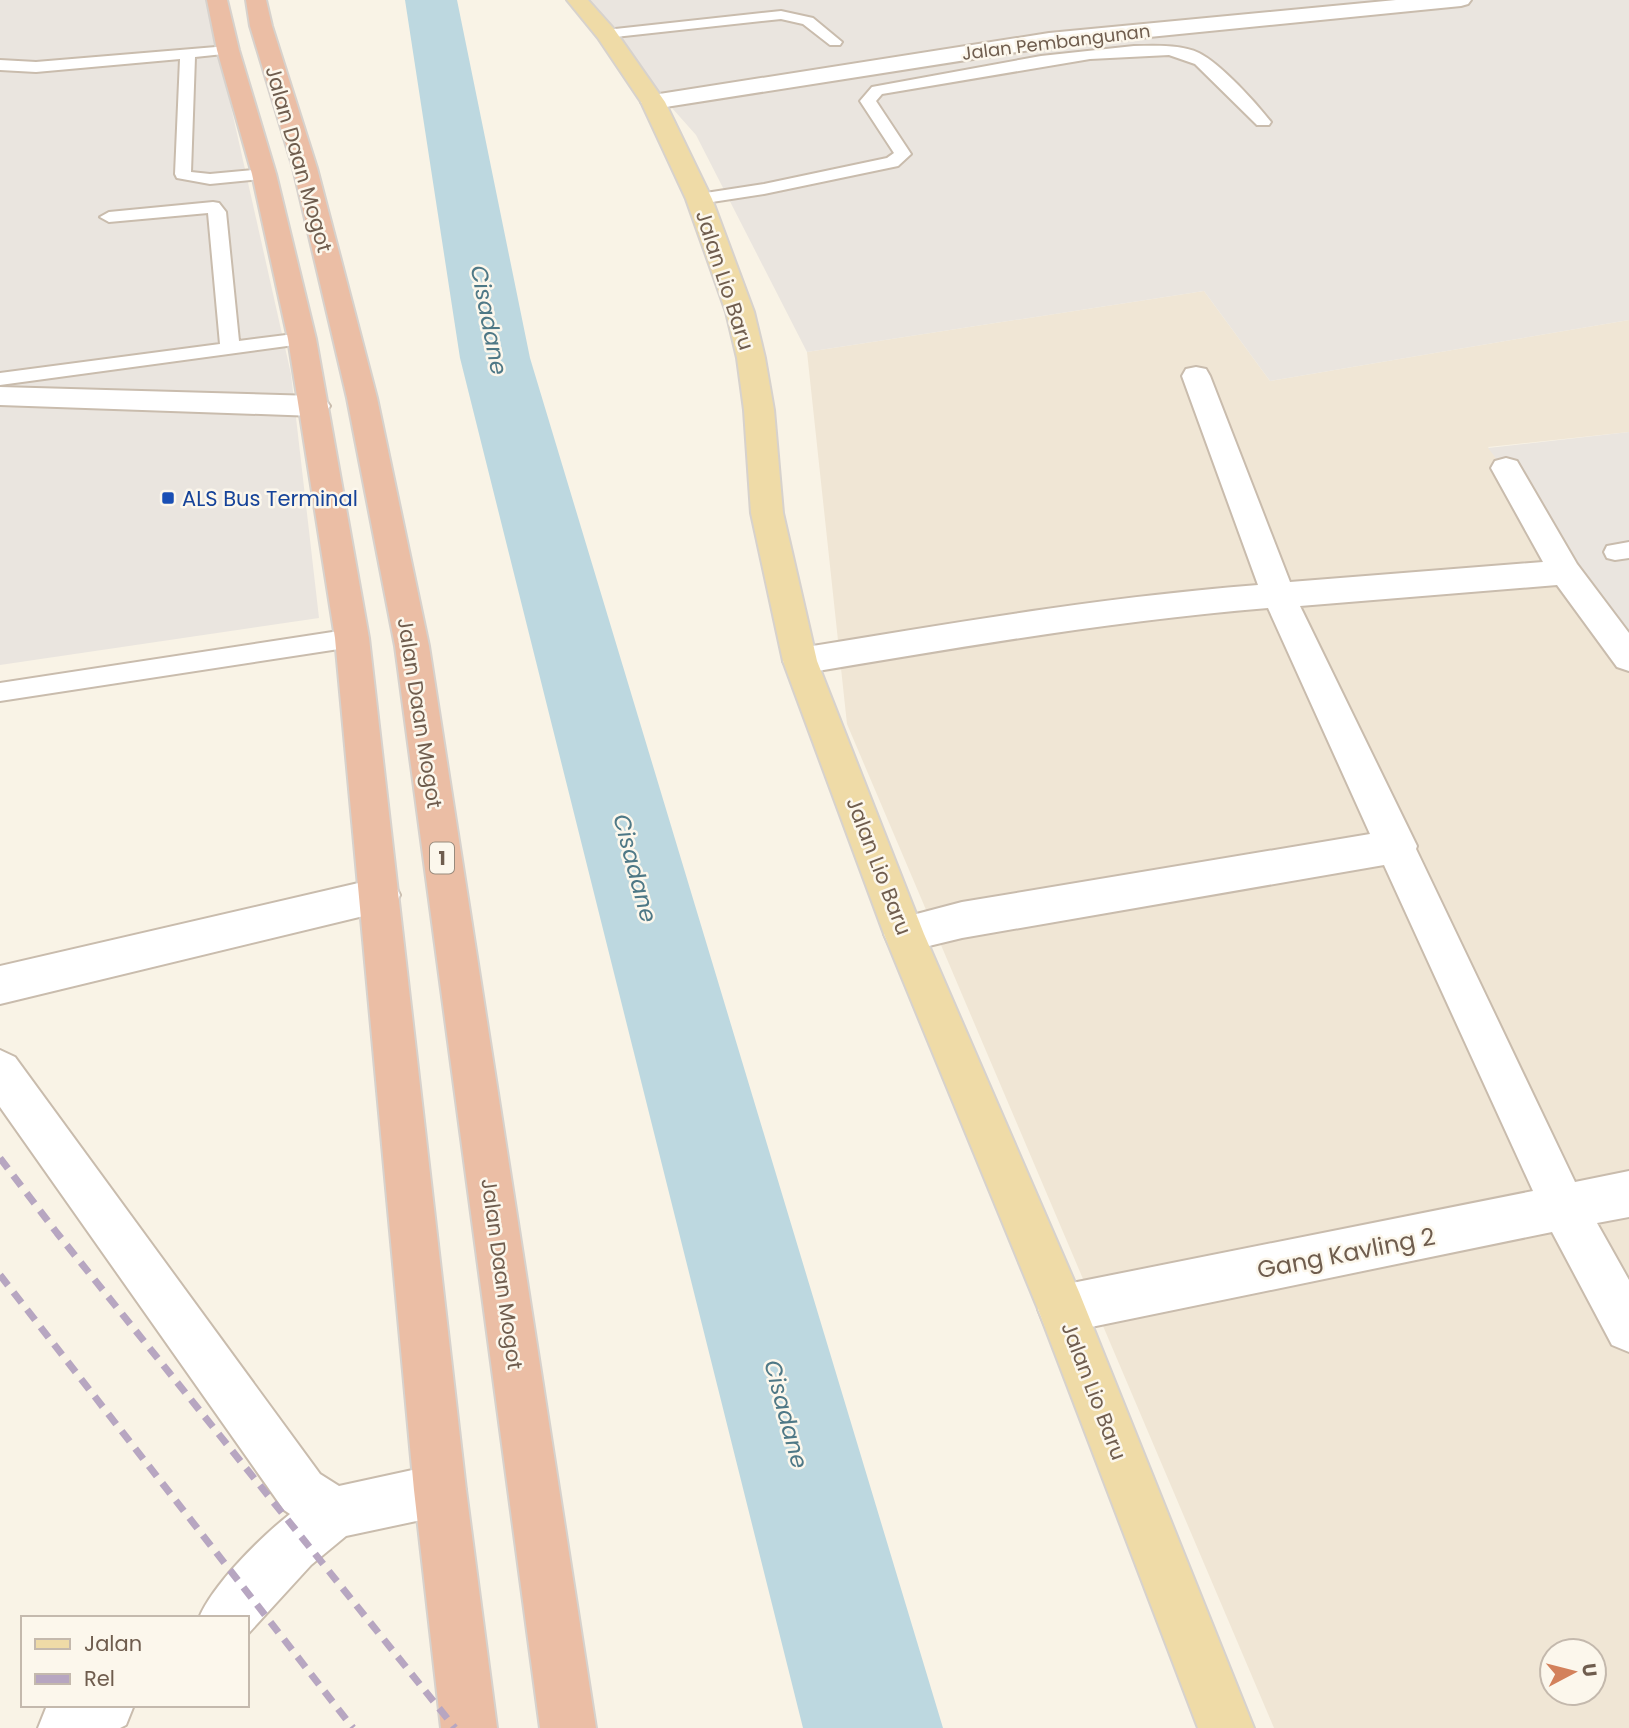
<svg xmlns="http://www.w3.org/2000/svg" width="1629" height="1728" font-family="Poppins,sans-serif">
<style>
.residential{fill:#f0e6d5;fill-rule:evenodd}
.industrial{fill:#eae5df}
.lines{fill:none;stroke-linecap:round;stroke-linejoin:round}
.river{fill:#bdd8e0;fill-rule:evenodd}
.lane-casing{stroke:#c9bcad;stroke-width:4}
.street-casing{stroke:#c9bcad;stroke-width:4}
.primary-casing{stroke:#d7d2cd;stroke-width:4}
.highway-casing{stroke:#d7d2cd;stroke-width:4}
.lane{fill:#fff;fill-rule:evenodd}
.street{fill:#fff;fill-rule:evenodd}
.primary{fill:#efdba7;fill-rule:evenodd}
.highway{fill:#ebbea5;fill-rule:evenodd}
.rail{stroke:#b7a6c1;stroke-width:7;stroke-dasharray:13 9;stroke-linecap:butt}
.transit-dot{fill:#1a4fb4;stroke:#fcf7ec;stroke-width:2.5}
.labels{text-anchor:middle;dominant-baseline:central;stroke-width:5;stroke-linejoin:round;paint-order:stroke}
.far-street-label{font-size:18px;fill:#6f5d4e;stroke:#fcf7ec}
.shield{fill:#fcf7ec;stroke:#998b7d;stroke-width:2}
.shield-label{font-size:19px;font-weight:bold;fill:#6f5d4e}
.street-label{font-size:21px;fill:#6f5d4e;stroke:#fcf7ec}
.transit-label{font-size:21px;fill:#164399;stroke:#fcf7ec;text-anchor:start}
.water-label{font-size:23px;font-style:italic;fill:#4e7886;stroke:#fcf7ec}
.near-street-label{font-size:24px;fill:#6f5d4e;stroke:#fcf7ec}
</style>
<rect width="100%" height="100%" fill="#f9f3e6"/>
<path class="residential" d="M 1204,291 L 1270,381 L 1629,320 L 1629,432 L 1488,447 L 1629,634 L 1629,1728 L 1274,1728 L 847,724 L 807,352 ZM 1552,1651 L 1594,1651 L 1594,1693 L 1552,1693 Z"/>
<path class="industrial" d="M 0,0 L 207,0 L 291,374 L 319,618 L 0,665 Z
M 576,0 L 1629,0 L 1629,320 L 1270,381 L 1204,291 L 807,352 L 696,135 Z
M 1629,432 L 1629,634 L 1488,448 Z"/>
<g class="lines">
<path class="river" d="M 405,0 L 457,0 L 530,358 L 943,1728 L 803,1728 L 460,358 Z"/>
<g class="lane-casing">
<path id="lane" d="M 781,11 L 813,18 L 842,42 L 840,45 L 830,45 L 803,24 L 781,19 L 606,38 L 599,34 L 606,30 Z
M 228,46 L 233,47 L 235,50 L 233,53 L 195,57 L 191,172 L 210,174 L 264,169 L 270,170 L 272,174 L 270,178 L 210,184 L 177,178 L 175,174 L 180,59 L 36,72 L 0,70 L 0,60 L 36,62 Z
M 1134,46 C 1155,46 1180,44 1199,53 C 1221,64 1256,103 1271,122 L 1269,125 L 1257,125 L 1195,64 L 1169,55 L 1090,59 L 882,94 L 876,101 L 911,154 L 898,166 L 764,194 L 699,204 L 690,199 L 699,194 L 764,184 L 887,158 L 894,153 L 860,101 L 872,87 L 1041,56 Z
M 213,202 L 219,203 L 226,212 L 239,341 L 302,333 L 309,335 L 311,339 L 309,343 L 0,385 L 0,373 L 220,344 L 208,213 L 109,222 L 100,217 L 109,212 Z
M 1629,542 L 1629,558 L 1615,560 L 1607,558 L 1604,552 L 1607,546 Z
M 352,629 L 360,632 L 364,638 L 360,644 L 352,647 L 0,701 L 0,683 Z"/>
</g>
<g class="street-casing">
<path id="street" d="M 1396,0 L 1471,0 L 1468,4 L 1461,6 L 1049,47 L 653,109 L 645,107 L 641,102 L 645,97 L 653,95 L 1049,33 Z
M 1196,367 L 1206,369 L 1210,376 L 1290,582 L 1543,562 L 1491,468 L 1495,461 L 1506,458 L 1517,461 L 1577,564 L 1629,633 L 1629,671 L 1617,667 L 1557,585 L 1300,606 L 1417,846 L 1416,849 L 1575,1182 L 1629,1171 L 1629,1217 L 1597,1223 L 1629,1280 L 1629,1352 L 1612,1345 L 1552,1232 L 1062,1333 L 1045,1326 L 1038,1309 L 1045,1292 L 1062,1285 L 1533,1191 L 1384,865 L 962,938 L 904,952 L 890,947 L 884,934 L 890,921 L 962,902 L 1370,834 L 1268,608 C 1110,621 955,648 800,674 L 788,670 L 783,661 L 788,652 L 800,648 C 952,623 1104,597 1258,585 L 1182,376 L 1186,369 Z
M 0,387 L 315,396 L 325,399 L 330,406 L 325,413 L 315,416 L 0,405 Z
M 380,878 L 394,883 L 400,895 L 394,907 L 380,912 L 0,1004 L 0,966 Z
M 0,1050 L 15,1057 L 320,1474 L 339,1486 L 440,1464 L 458,1472 L 466,1490 L 458,1508 L 440,1516 L 346,1536 L 311,1565 L 247,1635 L 247,1618 L 199,1618 C 213,1584 261,1537 290,1514 L 284,1510 L 0,1107 Z
M 51,1705 L 134,1705 L 126,1725 L 120,1728 L 38,1728 L 46,1708 Z"/>
</g>
<g class="primary-casing">
<path id="primary" d="M 567,0 L 588,0 L 614,29 L 665,102 L 712,199 L 754,312 L 765,358 L 774,410 L 783,513 L 817,661 L 924,934 L 1079,1292 L 1254,1728 L 1198,1728 L 1038,1309 L 884,934 L 783,661 L 751,513 L 744,410 L 737,358 L 726,312 L 686,199 L 641,102 L 598,38 Z"/>
</g>
<g class="highway-casing">
<path id="highway" d="M 207,0 L 227,0 L 239,50 L 276,174 L 316,339 L 369,638 L 466,1490 L 497,1728 L 441,1728 L 414,1490 L 335,638 L 288,339 L 252,174 L 217,50 Z
M 246,0 L 266,0 L 272,26 L 317,168 L 377,398 L 429,646 L 596,1728 L 540,1728 L 395,646 L 347,398 L 293,168 L 250,26 Z"/>
</g>
<use href="#lane" class="lane"/>
<use href="#street" class="street"/>
<use href="#primary" class="primary"/>
<use href="#highway" class="highway"/>
<path class="rail" d="M 0,1158 L 57,1233 L 455,1728
M 0,1275 L 353,1728"/>
</g>
<rect class="transit-dot" x="161" y="491" width="14" height="14" rx="3.5"/>
<g class="labels">
<g class="far-street-label">
<text transform="translate(1056 42) rotate(-7)">Jalan Pembangunan</text>
</g>
<rect class="shield" x="430" y="842.5" width="24" height="31" rx="5"/>
<g class="shield-label">
<text x="442" y="858">1</text>
</g>
<g class="street-label">
<text transform="translate(299 159) rotate(74)">Jalan Daan Mogot</text>
<text transform="translate(725 280) rotate(72)">Jalan Lio Baru</text>
<text transform="translate(420 713) rotate(81)">Jalan Daan Mogot</text>
<text transform="translate(879 866) rotate(69)">Jalan Lio Baru</text>
<text transform="translate(502 1274) rotate(82)">Jalan Daan Mogot</text>
<text transform="translate(1094 1391) rotate(69)">Jalan Lio Baru</text>
</g>
<g class="transit-label">
<text x="182" y="498">ALS Bus Terminal</text>
</g>
<g class="water-label">
<text transform="translate(489 320) rotate(79)">Cisadane</text>
<text transform="translate(635 868) rotate(75)">Cisadane</text>
<text transform="translate(786 1414) rotate(75)">Cisadane</text>
</g>
<g class="near-street-label">
<text transform="translate(1346 1253) rotate(-11)">Gang Kavling 2</text>
</g>
</g>
<rect x="21" y="1616" width="228" height="91" fill="#fcf7ec" stroke="#c4b9ad" stroke-width="2"/>
<rect x="35" y="1639" width="35" height="10" fill="#efdba7" stroke="#c4b9ad" stroke-width="2"/>
<text x="84" y="1651" font-size="21" fill="#6f5d4e">Jalan</text>
<rect x="35" y="1674" width="35" height="10" fill="#b7a6c1" stroke="#c4b9ad" stroke-width="2"/>
<text x="84" y="1686" font-size="21" fill="#6f5d4e">Rel</text>
<g transform="translate(1573 1672) rotate(83)"><circle r="33" fill="#fcf7ec" stroke="#c4b9ad" stroke-width="2"/>
<path d="M0-5L12 26L0 18L-12 26Z" fill="#d3815b"/>
<text y="-10" font-size="19" font-weight="bold" text-anchor="middle" fill="#6f5d4e">U</text>
</g>
</svg>
